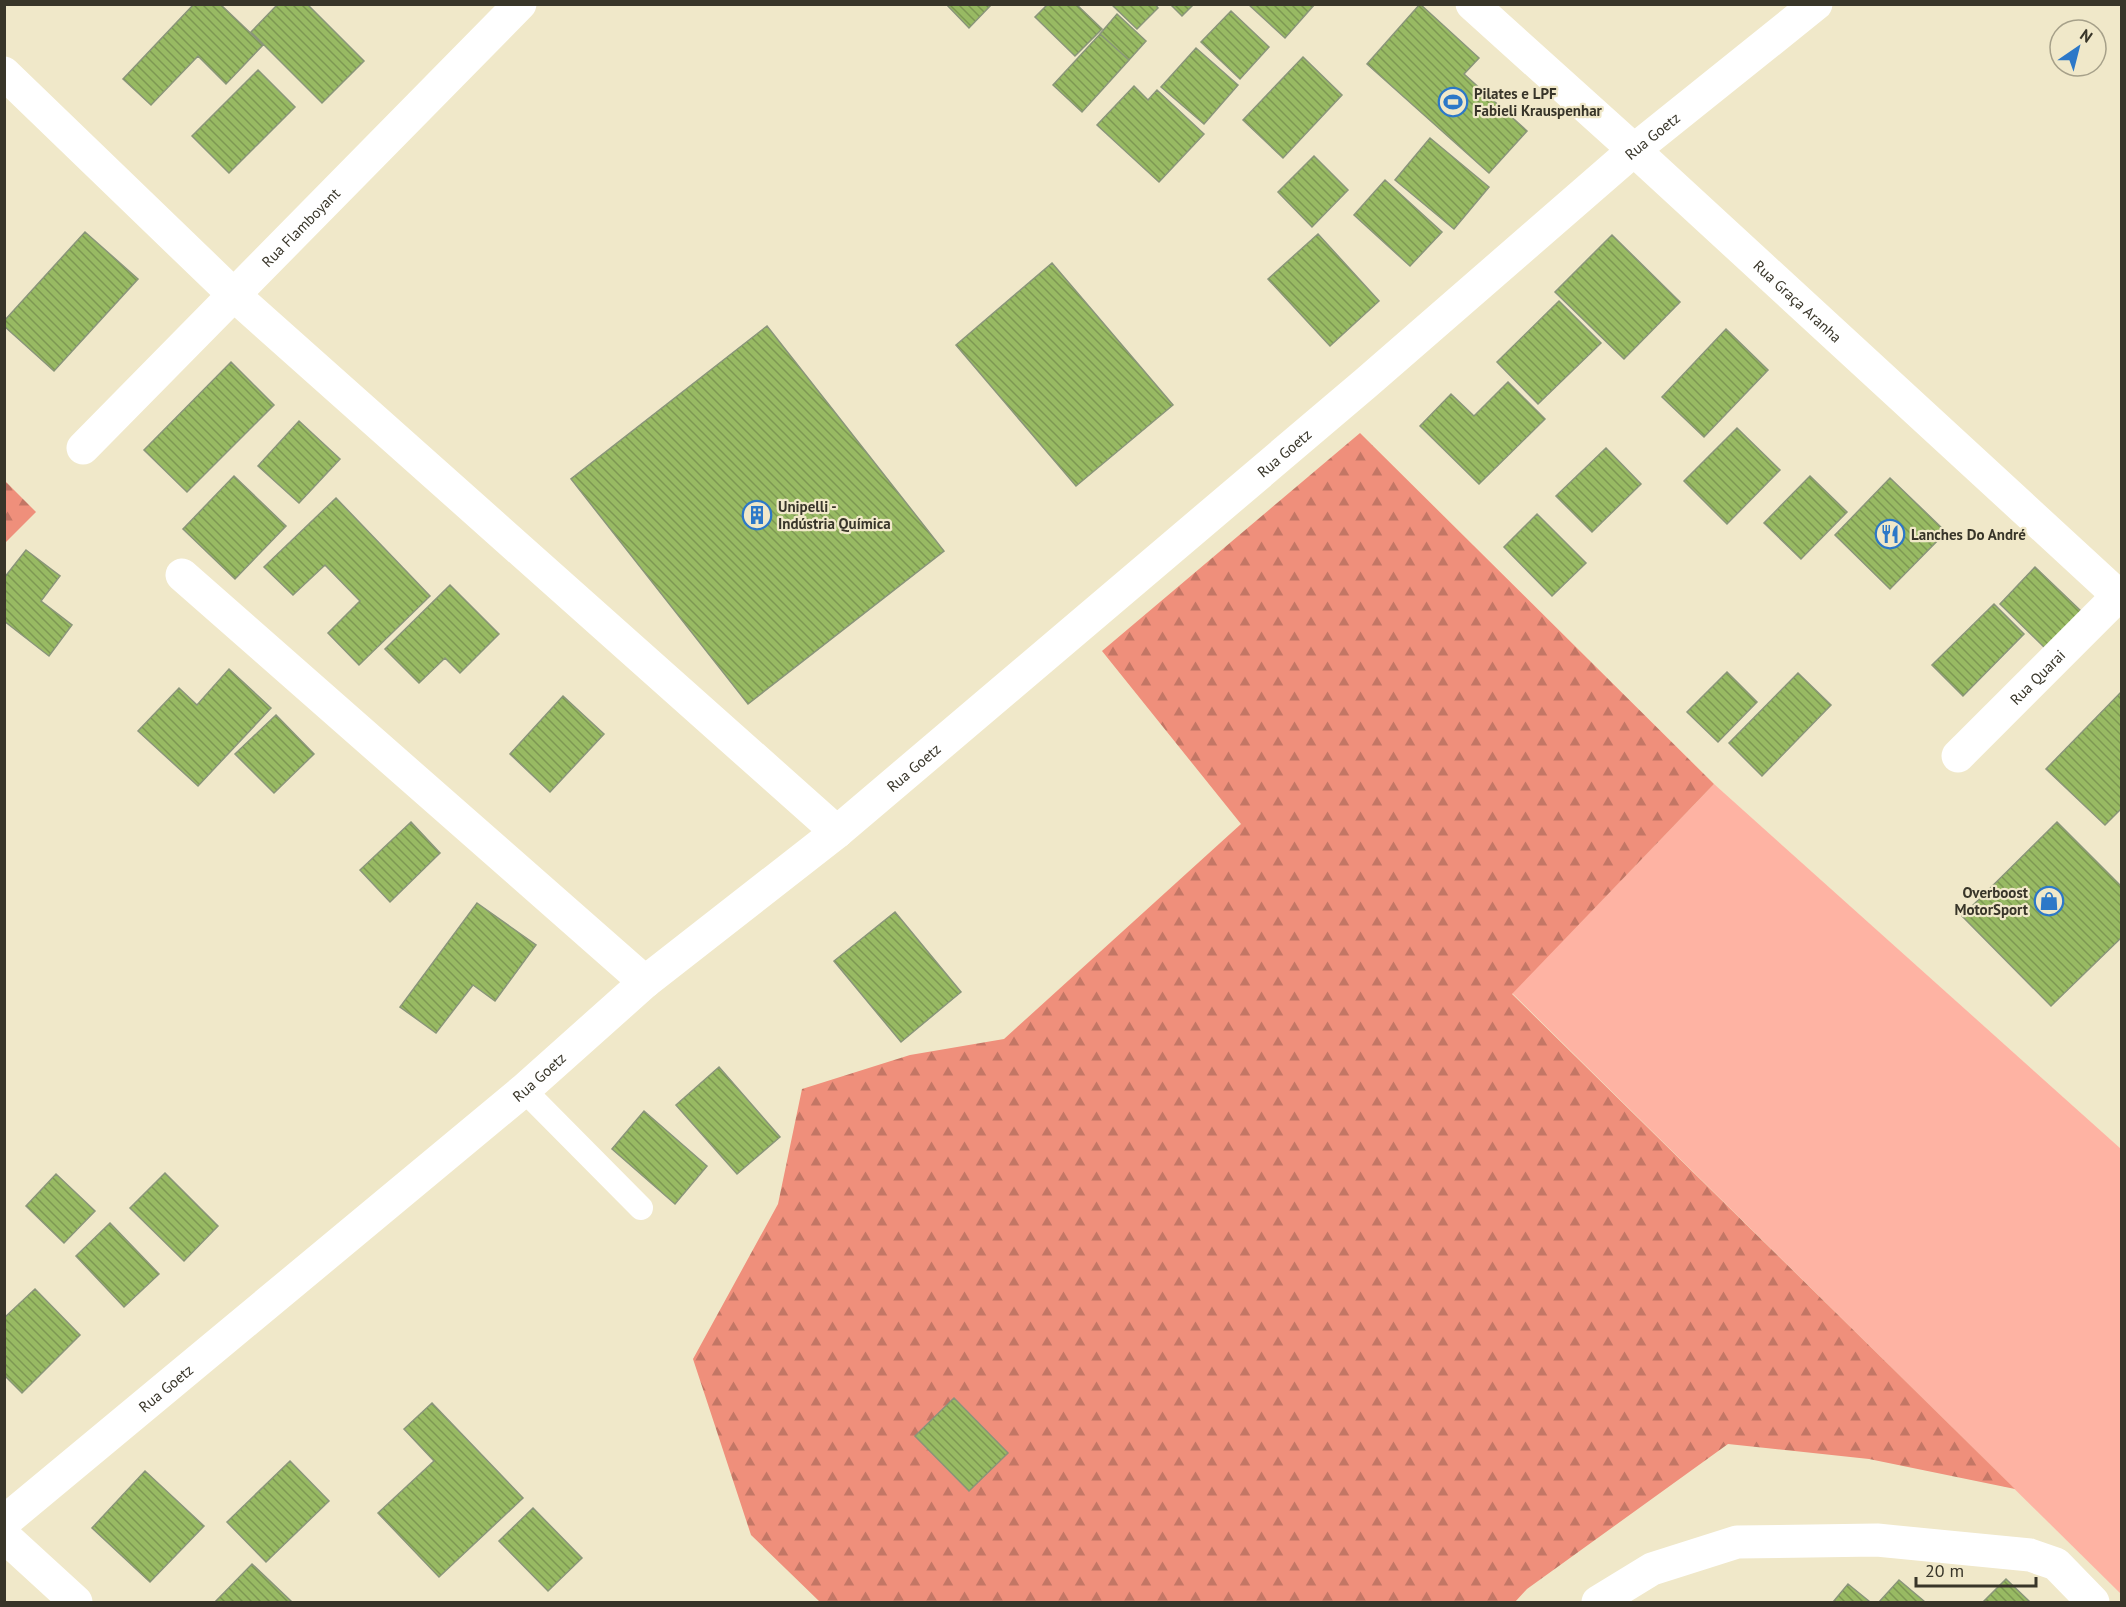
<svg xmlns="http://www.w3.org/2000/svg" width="2126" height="1607" font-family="'PT Sans',sans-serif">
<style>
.grass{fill:#feb3a3}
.forest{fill:url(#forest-firs)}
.building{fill:url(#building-back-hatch);stroke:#899579;stroke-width:1.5}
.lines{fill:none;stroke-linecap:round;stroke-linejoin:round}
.service{stroke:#fff;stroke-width:24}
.minor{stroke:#fff;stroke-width:33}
.labels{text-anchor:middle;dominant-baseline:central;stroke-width:4.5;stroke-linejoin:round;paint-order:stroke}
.poi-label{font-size:15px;font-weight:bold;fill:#383529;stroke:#f0e8c9;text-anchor:start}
.street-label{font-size:15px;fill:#383529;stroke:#f0e8c9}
</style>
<defs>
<pattern id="forest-firs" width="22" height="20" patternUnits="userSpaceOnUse" patternTransform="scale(1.5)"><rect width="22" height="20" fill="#ef8f7b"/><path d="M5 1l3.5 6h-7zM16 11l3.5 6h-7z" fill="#c37665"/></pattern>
<pattern id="building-back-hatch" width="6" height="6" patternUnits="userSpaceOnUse" patternTransform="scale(1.5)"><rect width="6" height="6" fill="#98ba63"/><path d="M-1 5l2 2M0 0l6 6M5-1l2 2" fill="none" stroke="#7d9852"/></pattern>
</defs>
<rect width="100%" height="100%" fill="#f0e8c9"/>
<path class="grass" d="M 1714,784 L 2121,1149 L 2121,1594 L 1512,993 Z"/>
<path class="forest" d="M 1360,433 L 1714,784 L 1512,994 L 2015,1489 L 1869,1459 L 1728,1444 L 1527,1589 L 1515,1602 L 820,1602 L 751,1535 L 693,1359 L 778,1204 L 802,1089 L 910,1055 L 1004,1039 L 1241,824 L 1102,651 Z
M 5,481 L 36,512 L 5,543 Z"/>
<path class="building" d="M 194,4 L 220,4 L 263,45 L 226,84 L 198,56 L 151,105 L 123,79 Z
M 278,4 L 307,4 L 364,61 L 322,103 L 251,32 Z
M 946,4 L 992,4 L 969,28 Z
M 1048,4 L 1076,4 L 1102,29 L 1075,56 L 1035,17 Z
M 1111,4 L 1155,4 L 1158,8 L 1137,29 Z
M 1170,4 L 1194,4 L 1182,16 Z
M 1248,4 L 1315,4 L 1285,38 Z
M 1420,4 L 1479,58 L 1464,74 L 1527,131 L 1489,173 L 1367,64 Z
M 1231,11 L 1269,47 L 1240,79 L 1201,42 Z
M 1117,14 L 1146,41 L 1129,60 L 1100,34 Z
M 1100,34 L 1129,60 L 1082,112 L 1053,85 Z
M 1196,48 L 1238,85 L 1204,124 L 1161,87 Z
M 1303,57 L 1342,95 L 1283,158 L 1243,120 Z
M 258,70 L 295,107 L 229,173 L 192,136 Z
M 1134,86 L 1148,100 L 1157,90 L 1204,134 L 1159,182 L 1097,125 Z
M 1430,138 L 1489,187 L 1454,229 L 1395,180 Z
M 1314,156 L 1348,190 L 1312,227 L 1278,192 Z
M 1385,180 L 1442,232 L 1410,266 L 1354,215 Z
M 85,232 L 138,279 L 54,371 L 4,326 L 4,321 Z
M 1318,234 L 1379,301 L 1330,346 L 1268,279 Z
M 1612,235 L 1680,302 L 1624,359 L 1555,292 Z
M 1052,263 L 1173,405 L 1076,486 L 956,345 Z
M 1559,301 L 1601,343 L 1538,404 L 1497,362 Z
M 767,326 L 944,551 L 748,704 L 571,479 Z
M 1726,329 L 1768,370 L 1704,437 L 1662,397 Z
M 231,362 L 274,405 L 187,492 L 144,450 Z
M 1508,382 L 1545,419 L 1479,484 L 1420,426 L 1451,394 L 1474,416 Z
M 299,421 L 340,459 L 299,503 L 258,466 Z
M 1737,428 L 1780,470 L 1727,524 L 1684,481 Z
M 1606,448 L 1641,484 L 1592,532 L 1556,496 Z
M 234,476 L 286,526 L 235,579 L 183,529 Z
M 1810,476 L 1847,512 L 1801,559 L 1764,523 Z
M 1890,478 L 1946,532 L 1890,589 L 1835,535 Z
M 336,498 L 430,596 L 359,665 L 328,633 L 360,601 L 325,565 L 293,595 L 264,567 Z
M 1537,514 L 1586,563 L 1552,596 L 1504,547 Z
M 26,550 L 60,576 L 41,601 L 72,625 L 49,656 L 4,621 L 4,578 Z
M 2035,567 L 2082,612 L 2046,649 L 2000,604 Z
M 450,585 L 499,634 L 460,673 L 445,658 L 419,683 L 385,649 Z
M 1994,604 L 2024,634 L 1963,696 L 1932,665 Z
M 229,669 L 271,708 L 198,786 L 138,731 L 179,688 L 197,705 Z
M 1727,672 L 1757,702 L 1718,742 L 1687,712 Z
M 1798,673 L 1831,705 L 1762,776 L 1729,743 Z
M 2122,691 L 2122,808 L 2105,825 L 2046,769 Z
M 563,696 L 604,734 L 550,792 L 510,754 Z
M 276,715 L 314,754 L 274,793 L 235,754 Z
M 411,822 L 440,853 L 390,902 L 360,870 Z
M 2057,822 L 2122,887 L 2122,937 L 2051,1006 L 1962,916 Z
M 477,903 L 536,945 L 495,1001 L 473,985 L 436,1033 L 400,1007 Z
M 895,912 L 961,992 L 901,1042 L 834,961 Z
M 719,1067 L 780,1137 L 737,1174 L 676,1105 Z
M 644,1111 L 707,1166 L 675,1204 L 612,1149 Z
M 165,1173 L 218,1226 L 184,1261 L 130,1208 Z
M 56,1174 L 95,1211 L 64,1243 L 26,1206 Z
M 110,1223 L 159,1274 L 124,1307 L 76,1256 Z
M 35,1289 L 80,1335 L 22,1393 L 4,1375 L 4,1318 Z
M 954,1398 L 1008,1453 L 969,1491 L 915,1436 Z
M 432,1403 L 523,1498 L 439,1577 L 378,1513 L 434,1461 L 404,1429 Z
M 290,1461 L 329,1501 L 266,1562 L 227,1522 Z
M 145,1471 L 204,1526 L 150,1582 L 92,1528 Z
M 533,1508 L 582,1558 L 548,1591 L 499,1541 Z
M 252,1564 L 292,1602 L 215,1602 Z
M 2006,1579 L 2030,1602 L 1983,1602 Z
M 1899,1580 L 1925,1602 L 1879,1602 Z
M 1848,1584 L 1870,1602 L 1833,1602 Z"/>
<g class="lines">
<path class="service" d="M 524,1090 L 641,1208"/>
<g class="minor">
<path id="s1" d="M 1472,4 L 1634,150 L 2122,599"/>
<path d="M 4,73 L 234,295 L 837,832"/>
<path id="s2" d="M 83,448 L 520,4"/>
<path d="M 182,575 L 645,982"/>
<path id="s3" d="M 1958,756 L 2118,596"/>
<path id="s4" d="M 4,1522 L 524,1090 L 645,982 L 837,832 L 1366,383 L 1634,150 L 1816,4"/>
<path d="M 4,1536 L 76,1602"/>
<path d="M 1598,1602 L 1652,1569 L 1737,1542 L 1877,1540 L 2030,1555 L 2056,1564 L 2093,1602"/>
</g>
</g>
<defs>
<g id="stadium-ring" transform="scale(1.5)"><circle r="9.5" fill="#f0e8c9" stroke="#2c78c8" stroke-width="1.5"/><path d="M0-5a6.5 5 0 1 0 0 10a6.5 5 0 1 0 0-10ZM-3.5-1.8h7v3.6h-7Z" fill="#2c78c8"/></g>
<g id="building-ring" transform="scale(1.5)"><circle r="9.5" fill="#f0e8c9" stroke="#2c78c8" stroke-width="1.5"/><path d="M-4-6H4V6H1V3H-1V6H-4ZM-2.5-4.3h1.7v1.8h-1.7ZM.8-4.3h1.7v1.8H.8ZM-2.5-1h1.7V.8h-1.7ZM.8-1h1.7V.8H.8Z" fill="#2c78c8"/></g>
<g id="restaurant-ring" transform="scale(1.5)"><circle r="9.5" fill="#f0e8c9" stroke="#2c78c8" stroke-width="1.5"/><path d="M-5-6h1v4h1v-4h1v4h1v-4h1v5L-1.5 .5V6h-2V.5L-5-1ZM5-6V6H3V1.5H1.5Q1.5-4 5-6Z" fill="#2c78c8"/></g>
<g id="shop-ring" transform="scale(1.5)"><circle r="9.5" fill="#f0e8c9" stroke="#2c78c8" stroke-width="1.5"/><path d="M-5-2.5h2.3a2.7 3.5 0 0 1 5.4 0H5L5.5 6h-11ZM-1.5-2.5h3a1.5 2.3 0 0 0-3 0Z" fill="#2c78c8"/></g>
</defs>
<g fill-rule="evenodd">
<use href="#stadium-ring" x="1453" y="102"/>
<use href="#building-ring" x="757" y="515"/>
<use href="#restaurant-ring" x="1890" y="534"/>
<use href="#shop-ring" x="2049" y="901"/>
</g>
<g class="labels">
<g class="poi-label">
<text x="1474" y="93">Pilates e LPF<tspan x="1474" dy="17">Fabieli Krauspenhar</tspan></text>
<text x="778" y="506">Unipelli -<tspan x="778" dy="17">Indústria Química</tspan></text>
<text x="1911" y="534">Lanches Do André</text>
<text x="2028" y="892" text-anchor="end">Overboost<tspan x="2028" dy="17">MotorSport</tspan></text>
</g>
<g class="street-label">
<text stroke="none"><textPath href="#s4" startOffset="2154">Rua Goetz</textPath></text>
<text stroke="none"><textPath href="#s2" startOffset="310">Rua Flamboyant</textPath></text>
<text stroke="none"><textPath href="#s1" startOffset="441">Rua Graça Aranha</textPath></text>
<text stroke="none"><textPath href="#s4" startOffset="1668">Rua Goetz</textPath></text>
<text stroke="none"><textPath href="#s3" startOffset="112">Rua Quarai</textPath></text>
<text stroke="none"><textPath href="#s4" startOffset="1182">Rua Goetz</textPath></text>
<text stroke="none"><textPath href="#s4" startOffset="696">Rua Goetz</textPath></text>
<text stroke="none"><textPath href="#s4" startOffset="210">Rua Goetz</textPath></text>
</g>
</g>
<rect width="2126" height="1607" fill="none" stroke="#383529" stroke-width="12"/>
<g transform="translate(2078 48) rotate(35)"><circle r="28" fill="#f0e8c9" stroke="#a6a089" stroke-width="1.5"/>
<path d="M0-4.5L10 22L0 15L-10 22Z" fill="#2c78c8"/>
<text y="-9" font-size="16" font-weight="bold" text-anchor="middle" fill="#383529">N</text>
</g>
<path d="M1916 1577v9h120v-9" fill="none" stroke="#383529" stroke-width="3"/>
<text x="1925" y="1577" font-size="18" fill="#383529" stroke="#f0e8c9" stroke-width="4.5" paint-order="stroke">20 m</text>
</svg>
